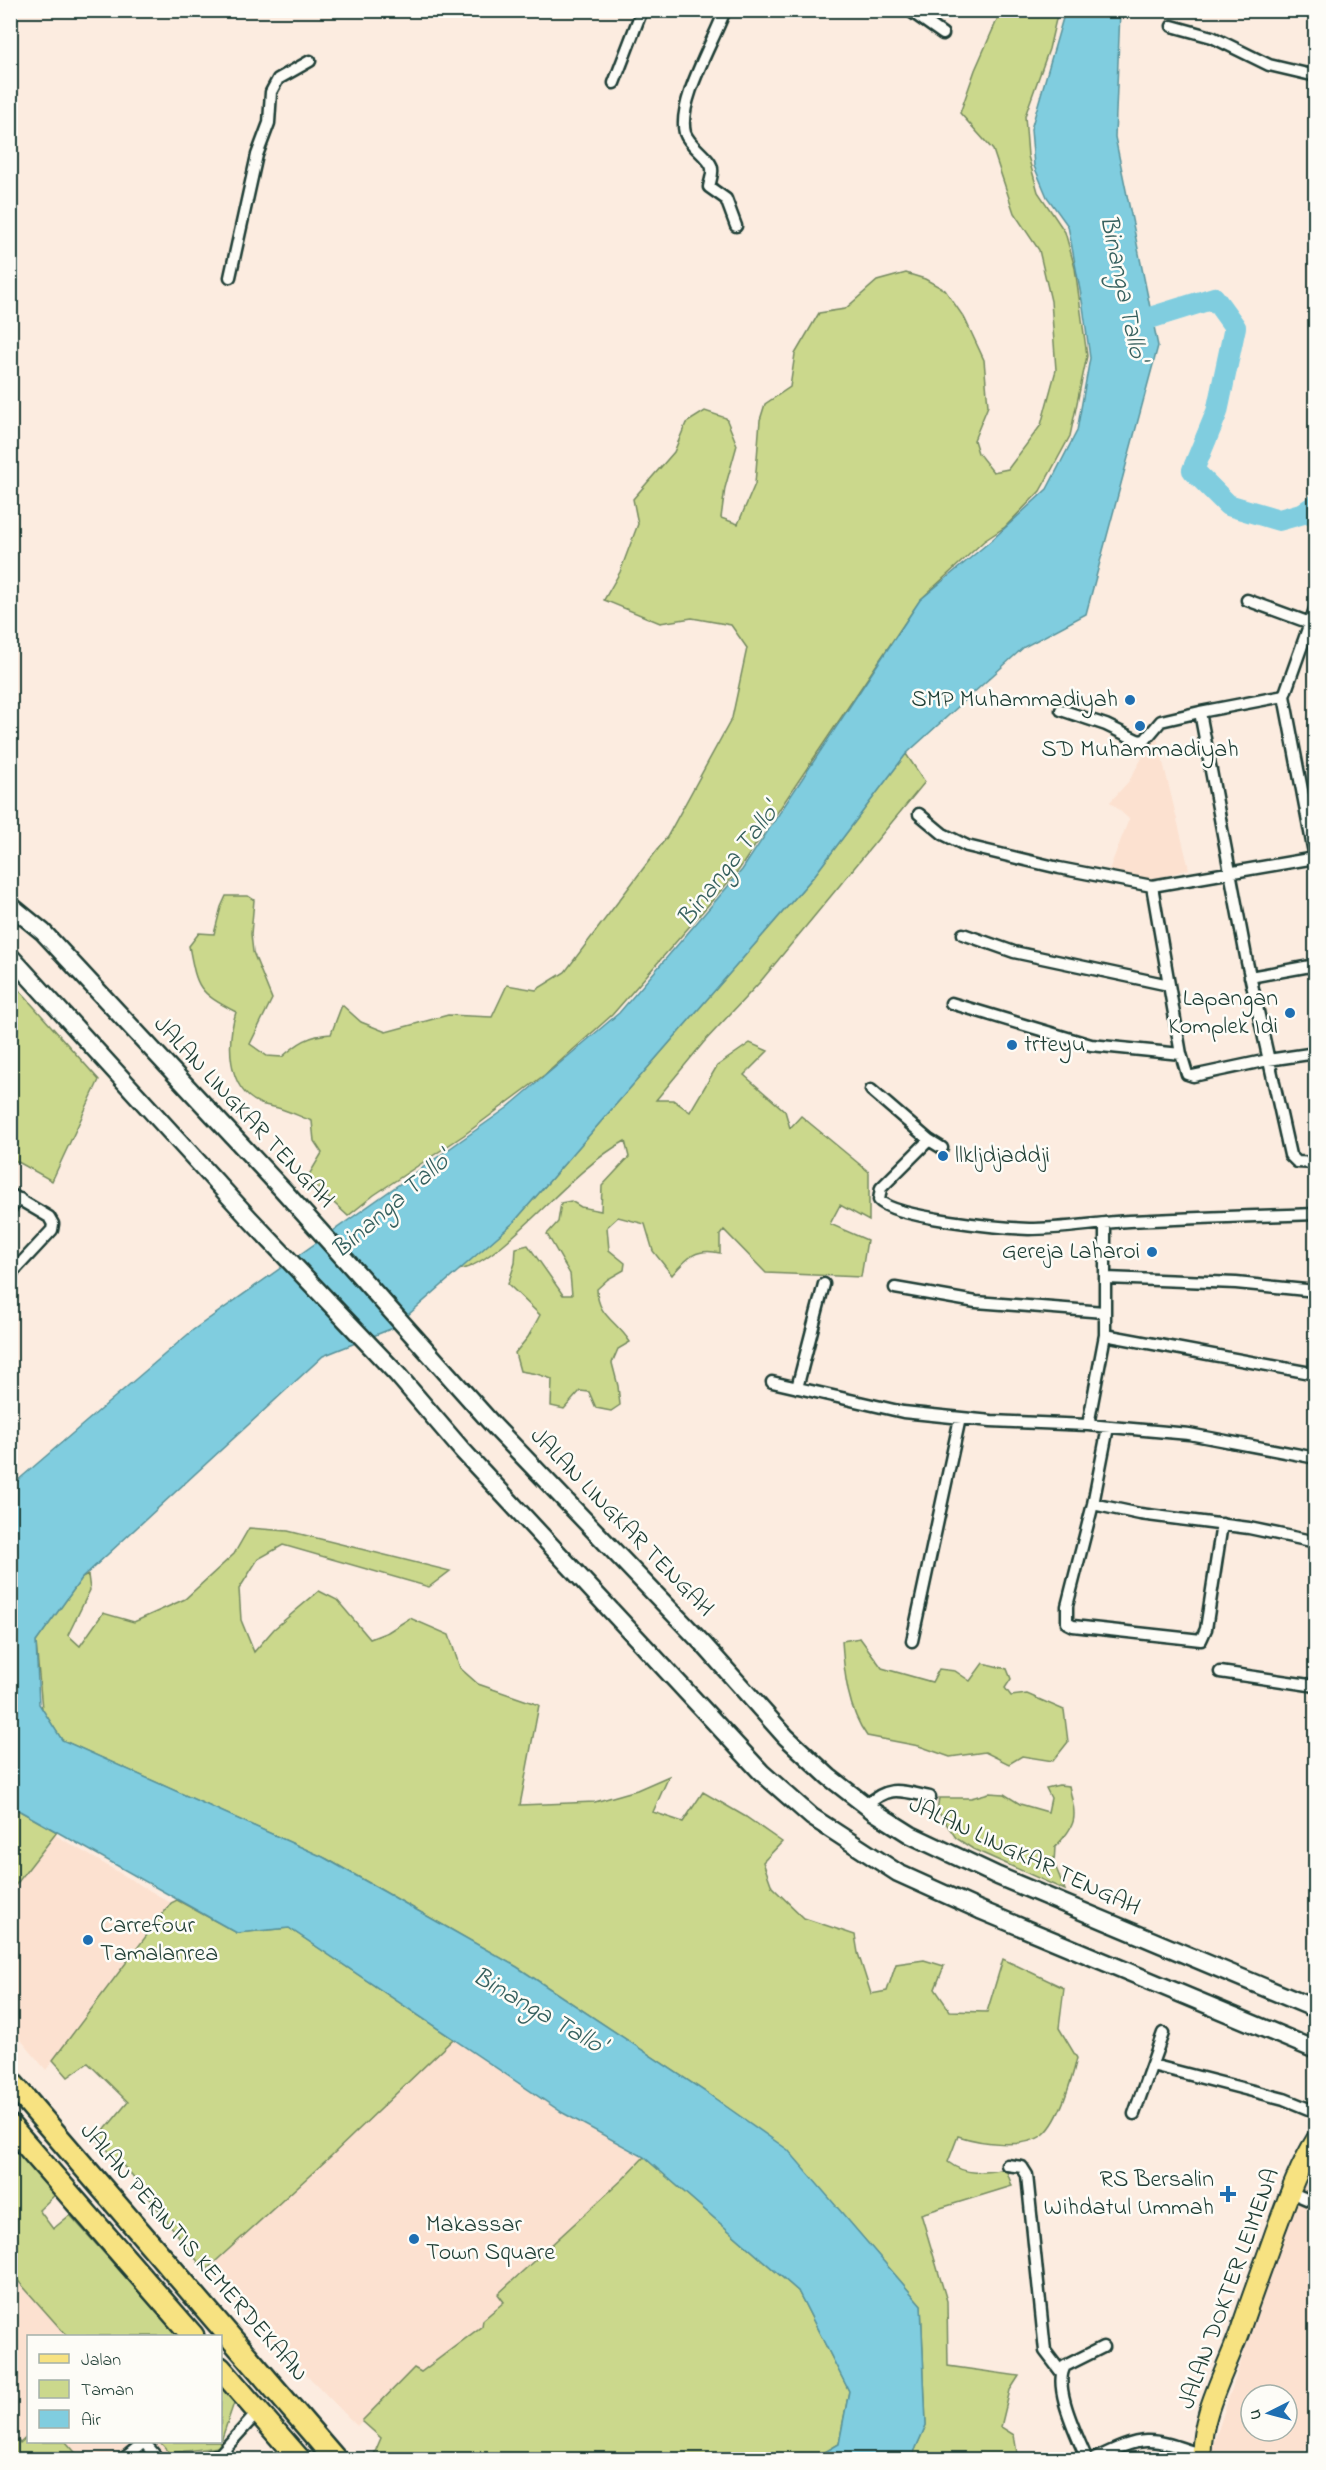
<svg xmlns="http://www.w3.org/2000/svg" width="1326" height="2470" font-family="'Indie Flower',sans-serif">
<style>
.built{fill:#fce1d0;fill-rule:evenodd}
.green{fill:#cbd88c;stroke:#758a60;stroke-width:1.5}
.water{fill:#80cddf;stroke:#59939b;stroke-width:1.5}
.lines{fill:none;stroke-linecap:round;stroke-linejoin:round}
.river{stroke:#80cddf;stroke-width:22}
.street-casing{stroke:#1f3d34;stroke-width:15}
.secondary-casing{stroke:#1f3d34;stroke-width:21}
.primary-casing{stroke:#1f3d34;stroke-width:22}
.highway-casing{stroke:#1f3d34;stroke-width:26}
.street{stroke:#fdfcf7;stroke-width:10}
.secondary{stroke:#fdfcf7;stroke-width:16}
.primary{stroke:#f7e281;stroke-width:18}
.highway{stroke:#f7e281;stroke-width:21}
.poi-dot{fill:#1f6fb2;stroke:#fdfcf7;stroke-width:2}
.labels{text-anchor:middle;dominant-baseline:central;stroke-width:5;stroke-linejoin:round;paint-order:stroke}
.poi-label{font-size:24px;fill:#1f3d34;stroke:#fdfcf7;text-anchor:end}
.street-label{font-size:24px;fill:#1f3d34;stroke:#fdfcf7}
.water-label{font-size:26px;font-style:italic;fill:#37615f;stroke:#fdfcf7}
</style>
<rect width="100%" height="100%" fill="#fcece0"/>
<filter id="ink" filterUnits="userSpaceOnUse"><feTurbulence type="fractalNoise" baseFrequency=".0167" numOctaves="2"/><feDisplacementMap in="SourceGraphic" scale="12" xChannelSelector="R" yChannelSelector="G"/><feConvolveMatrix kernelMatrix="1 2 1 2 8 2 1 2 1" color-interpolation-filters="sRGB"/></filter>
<g filter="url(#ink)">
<path class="built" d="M 1156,733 L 1189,869 L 1145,882 L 1109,870 L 1129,819 L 1110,802 L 1129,781 Z
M 55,1835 L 171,1903 L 46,2070 L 11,2028 L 11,1891 Z
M 453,2039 L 563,2113 L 644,2157 L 609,2192 L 498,2294 L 504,2302 L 483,2320 L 482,2326 L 421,2372 L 413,2369 L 357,2426 L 205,2271 L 331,2156 Z
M 1315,2166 L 1316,2417 L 1302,2459 L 1208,2460 L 1291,2212 ZM 1251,2395 L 1287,2395 L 1287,2431 L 1251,2431 Z
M 10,2273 L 67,2336 L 28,2336 L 28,2436 L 20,2444 L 11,2433 Z
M 66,2442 L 160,2442 L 176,2459 L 81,2459 Z"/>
<path class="green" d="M 1001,11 L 1058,11 L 1049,49 L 1025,116 L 1028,156 L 1038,192 L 1065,232 L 1075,268 L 1087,356 L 1070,436 L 1040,491 L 1005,527 L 984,541 L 920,600 L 738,871 L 612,1015 L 547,1073 L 464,1135 L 374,1195 L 348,1216 L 307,1178 L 322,1153 L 314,1141 L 312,1121 C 301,1117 289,1111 278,1108 C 272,1106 265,1106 259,1103 C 226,1088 227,1041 236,1012 C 197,992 197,988 189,946 L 199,933 L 214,934 L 221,907 L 226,896 L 248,896 L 254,900 L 251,934 L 253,952 L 272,999 L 250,1044 L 267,1056 L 282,1057 C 298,1043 309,1035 331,1034 L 342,1005 L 361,1022 L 386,1032 L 448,1015 L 492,1017 L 507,985 L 536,990 L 565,972 L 667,837 L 732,718 L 747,648 L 731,625 L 692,618 L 660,623 L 604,600 L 620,572 L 638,524 L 633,499 L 674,452 L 686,423 L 705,411 L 726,418 L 737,445 L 725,488 L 721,518 L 738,524 L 755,484 L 760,420 L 765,404 L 790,387 L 795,354 L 819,313 L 845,309 L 877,281 L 906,273 L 925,279 L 945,290 L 965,319 L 984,360 L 988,406 L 974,440 L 978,453 L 993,472 L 1008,469 L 1041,425 L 1056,370 L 1051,301 L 1039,250 L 1014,213 L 993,150 L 960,113 L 975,70 Z
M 906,754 L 925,782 L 760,982 L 704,1042 L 656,1100 L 673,1100 L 690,1112 L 717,1066 L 750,1043 L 768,1051 L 744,1075 L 785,1111 L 790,1128 L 801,1116 L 869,1172 L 869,1221 L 840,1205 L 830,1224 L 867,1240 L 861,1277 L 766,1273 L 724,1230 L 720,1235 L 720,1253 C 696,1247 687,1258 672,1275 L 653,1251 L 645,1224 L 618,1217 L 607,1227 L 609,1250 L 625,1263 L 624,1270 L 608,1279 L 597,1289 C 597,1316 617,1321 630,1342 L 618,1349 L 612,1363 L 618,1386 L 620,1405 L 611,1411 L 596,1408 L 589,1392 L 580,1391 L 564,1409 L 551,1406 L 552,1379 L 537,1374 L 520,1371 L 515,1353 L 528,1337 L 540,1315 L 508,1284 L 515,1263 L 516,1248 L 528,1245 L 563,1295 L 572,1295 L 570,1274 L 547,1234 L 558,1222 L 561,1203 L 571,1201 L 581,1207 L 601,1211 L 602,1186 L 629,1157 L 625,1141 C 580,1166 545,1210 505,1243 C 492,1254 474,1268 458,1270 L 513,1223 L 814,876 Z
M 11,981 L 99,1080 L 52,1181 L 11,1158 Z
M 249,1528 L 288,1531 L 450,1571 L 429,1587 L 283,1545 L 258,1559 L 239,1589 L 241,1620 L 254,1652 L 274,1629 L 319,1591 L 337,1600 L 370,1639 L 388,1632 L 410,1618 L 449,1635 L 460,1668 L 478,1684 L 539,1705 L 520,1805 L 595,1802 L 637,1790 L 669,1776 L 653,1812 L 683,1822 L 703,1792 L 746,1817 L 782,1842 L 763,1862 L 772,1887 L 804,1918 L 855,1935 L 858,1953 L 871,1994 L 887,1991 L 896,1964 L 924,1960 L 944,1966 L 935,1989 L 950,2011 L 987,2012 L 1003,1959 L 1064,1988 L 1059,2028 L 1077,2058 C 1072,2079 1060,2120 1044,2134 C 1024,2150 980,2143 958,2136 L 948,2162 C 966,2176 984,2173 1006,2169 L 1012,2186 L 921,2214 L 947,2301 L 948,2366 L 1019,2376 L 1010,2390 L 1001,2427 L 1014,2435 L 1018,2459 L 911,2459 L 926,2425 L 921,2305 L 790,2153 L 707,2093 L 517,1967 L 327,1859 L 62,1740 L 42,1709 L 36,1642 L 82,1578 L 88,1575 L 90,1590 L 68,1635 L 80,1646 L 103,1613 L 134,1622 L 185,1599 L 234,1554 Z
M 860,1638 L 882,1668 L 932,1682 L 939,1669 L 955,1671 L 970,1681 L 983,1663 L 1007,1669 L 1011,1679 L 1005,1688 L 1011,1696 L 1027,1694 L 1064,1710 L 1068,1742 L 1053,1761 L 1022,1756 L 1009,1764 L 985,1752 L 950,1757 L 919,1746 L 867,1736 C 848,1710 844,1673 842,1641 Z
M 1059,1785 L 1069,1786 C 1076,1817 1079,1823 1055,1847 L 1054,1863 L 1065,1890 L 973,1849 L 956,1838 L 937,1810 L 939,1798 L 971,1798 L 989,1793 L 1004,1794 L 1020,1804 L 1048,1812 L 1051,1798 L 1046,1788 Z
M 11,1806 L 57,1832 L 11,1891 Z
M 177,1900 L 237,1933 L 289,1928 L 453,2039 L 331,2156 L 205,2271 L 132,2175 L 97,2139 L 128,2102 L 88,2063 L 68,2077 L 53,2060 L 171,1903 Z
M 18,2150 L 58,2192 L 39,2210 L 53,2229 L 70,2215 L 178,2336 L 67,2336 L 11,2273 L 10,2158 Z
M 644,2157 L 798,2291 L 849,2391 L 839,2444 L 813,2459 L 372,2459 L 381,2438 L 362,2421 L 414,2368 L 421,2372 L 482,2326 L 483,2320 L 504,2302 L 498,2294 L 623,2179 Z
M 221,2383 L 235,2400 L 219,2447 L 170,2453 L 160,2442 L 220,2442 Z
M 10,2433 L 20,2443 L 28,2436 L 28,2442 L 66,2442 L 81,2459 L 11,2459 Z"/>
<path class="water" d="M 1065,11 L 1120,11 L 1115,137 L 1158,346 L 1086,614 L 1024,647 L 906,754 L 814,876 L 513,1223 L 393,1328 L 323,1356 L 82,1578 L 36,1642 L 39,1704 L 62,1740 L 323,1857 L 517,1967 L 707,2093 L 788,2150 L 921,2305 L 926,2425 L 911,2459 L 813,2459 L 839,2444 L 849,2391 L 798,2291 L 644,2157 L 563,2113 L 289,1928 L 237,1933 L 11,1806 L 10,1487 L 193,1330 L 507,1108 L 619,1013 L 742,870 L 920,600 L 993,539 L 1047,489 L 1077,431 L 1090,358 L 1083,306 L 1068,226 L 1047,197 L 1034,166 L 1031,129 Z"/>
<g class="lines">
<path class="river" d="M 1124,324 L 1153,317 L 1214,298 L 1235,327 L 1217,412 L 1193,470 L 1228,505 L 1279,520 L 1304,513 L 1316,505"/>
<g class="street-casing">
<path id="street" d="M 725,10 C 714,41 677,102 685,133 C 689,146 712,159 712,169 C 713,175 710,181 709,187 L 726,199 L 736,226
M 909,10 L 943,34
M 1172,26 L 1212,37 L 1269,65 L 1316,76
M 614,83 L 642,10
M 230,277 L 257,155 L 269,123 L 271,92 L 278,79 L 310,61
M 1247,600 L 1310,623
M 1316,606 L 1284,696 L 1315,858 L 1152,886 L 1181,1054 L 1187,1074 L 1193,1076 L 1268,1060 L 1316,1053
M 1284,696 L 1200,712 L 1247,962 L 1290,1155 L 1297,1162 L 1316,1163
M 1061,710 L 1106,725 L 1139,741 L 1145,740 L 1161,721 L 1200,712
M 919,814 L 943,834 L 967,846 L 1059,868 L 1152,886
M 963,934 L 1014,952 L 1169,985
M 1250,977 L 1316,965
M 951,1003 L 1091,1045 L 1181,1054
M 871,1090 L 929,1140 L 942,1148
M 929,1140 L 881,1188 L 879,1200 C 894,1218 1003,1228 1029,1229 C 1062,1229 1096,1223 1129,1221 C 1191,1218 1253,1216 1316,1214
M 10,1194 L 49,1217 L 53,1224 L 52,1230 L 10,1275
M 10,1209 L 20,1199
M 1106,1278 L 1236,1283 L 1316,1291
M 895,1288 L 976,1302 L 1104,1312
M 1105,1335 L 1316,1374
M 772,1382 L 903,1412 L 991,1421 L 1088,1425 L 1105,1335 L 1105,1223
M 797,1388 L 824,1284
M 1088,1425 L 1189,1434 L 1316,1458
M 1108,1427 L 1093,1504 L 1067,1606 L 1067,1623 L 1073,1626 L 1201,1640 L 1206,1629 L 1222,1524
M 1093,1504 L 1140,1514 L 1249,1528 L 1316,1542
M 912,1641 L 960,1418
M 1220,1672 L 1316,1686
M 866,1806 C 889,1784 902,1791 930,1797
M 1152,2065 L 1284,2099 L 1316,2112
M 1134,2114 L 1163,2033
M 1007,2165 L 1022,2167 L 1027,2175 L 1045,2351 L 1061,2372
M 1290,2192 L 1316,2203
M 122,2460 L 144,2442 L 159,2460
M 194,2460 L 220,2454
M 218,2460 L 220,2454 L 259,2411
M 1087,2460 C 1078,2437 1052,2387 1065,2366 L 1103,2347
M 1092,2460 C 1144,2435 1148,2436 1202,2455"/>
</g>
<g class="secondary-casing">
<path id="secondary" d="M 10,905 L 43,932 L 283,1190 L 494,1426 L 704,1645 L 786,1737 L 829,1777 L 873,1811 L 911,1835 L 998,1876 L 1316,2009
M 10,956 L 249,1218 L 397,1374 L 462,1450 L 761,1772 L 812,1817 L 898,1873 L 980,1910 L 1316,2050"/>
</g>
<g class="primary-casing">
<path id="primary" d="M 1202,2460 C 1198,2417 1228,2367 1241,2328 C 1252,2295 1264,2264 1275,2232 C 1287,2200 1298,2168 1316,2139"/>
</g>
<g class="highway-casing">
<path id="highway" d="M 10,2081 L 336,2460
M 10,2126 L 193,2336
M 220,2368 L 300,2460"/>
</g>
<use href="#street" class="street"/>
<use href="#secondary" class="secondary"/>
<use href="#primary" class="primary"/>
<use href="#highway" class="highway"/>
</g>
</g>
<g class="poi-dot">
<circle cx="1130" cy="700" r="6"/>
<circle cx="1140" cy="726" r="6"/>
<circle cx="1290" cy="1013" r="6"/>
<circle cx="1012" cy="1045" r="6"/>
<circle cx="943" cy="1156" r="6"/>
<circle cx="1152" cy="1252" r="6"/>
<circle cx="88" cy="1940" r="6"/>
<path d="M1225 2185h6v6h6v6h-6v6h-6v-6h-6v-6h6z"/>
<circle cx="414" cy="2239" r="6"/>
</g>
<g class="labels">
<g class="poi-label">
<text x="1118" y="700">SMP Muhammadiyah</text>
<text x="1140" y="750" text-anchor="middle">SD Muhammadiyah</text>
<text x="1278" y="999">Lapangan<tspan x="1278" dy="28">Komplek Idi</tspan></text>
<text x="1024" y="1045" text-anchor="start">trteyu</text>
<text x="955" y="1156" text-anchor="start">llkljdjaddji</text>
<text x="1140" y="1252">Gereja Laharoi</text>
<text x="100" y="1926" text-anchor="start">Carrefour<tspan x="100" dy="28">Tamalanrea</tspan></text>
<text x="1214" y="2180">RS Bersalin<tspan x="1214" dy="28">Wihdatul Ummah</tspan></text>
<text x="426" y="2225" text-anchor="start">Makassar<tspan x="426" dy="28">Town Square</tspan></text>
</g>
<g class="street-label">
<text transform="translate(243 1113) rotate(47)">JALAN LINGKAR TENGAH</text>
<text transform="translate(621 1523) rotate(46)">JALAN LINGKAR TENGAH</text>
<text transform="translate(1024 1857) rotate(25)">JALAN LINGKAR TENGAH</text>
<text transform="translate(193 2253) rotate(49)">JALAN PERINTIS KEMERDEKAAN</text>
<text transform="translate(1230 2289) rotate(-70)">JALAN DOKTER LEIMENA</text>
</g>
<g class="water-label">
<text transform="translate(1122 288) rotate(78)">Binanga Tallo'</text>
<text transform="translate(729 866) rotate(-52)">Binanga Tallo'</text>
<text transform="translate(392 1206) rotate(-41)">Binanga Tallo'</text>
<text transform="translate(538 2012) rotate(30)">Binanga Tallo'</text>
</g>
</g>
<rect width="1326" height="2470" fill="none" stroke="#fdfcf7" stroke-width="36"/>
<rect x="18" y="18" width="1290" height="2434" fill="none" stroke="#1f3d34" stroke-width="2" filter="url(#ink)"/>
<rect x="27" y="2335" width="195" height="108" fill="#fdfcf7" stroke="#a4b0a9" stroke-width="1.5"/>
<rect x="39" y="2354" width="30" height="9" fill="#f7e281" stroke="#a4b0a9" stroke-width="1.5"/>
<text x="81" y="2365" font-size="18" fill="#1f3d34">Jalan</text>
<rect x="39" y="2380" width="30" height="18" fill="#cbd88c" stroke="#a4b0a9" stroke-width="1.5"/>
<text x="81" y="2395" font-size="18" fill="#1f3d34">Taman</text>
<rect x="39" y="2410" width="30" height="18" fill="#80cddf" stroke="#a4b0a9" stroke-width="1.5"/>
<text x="81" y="2425" font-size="18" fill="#1f3d34">Air</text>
<g transform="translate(1269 2413) rotate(264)"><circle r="28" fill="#fdfcf7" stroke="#a4b0a9" stroke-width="1.5"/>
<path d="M0-4.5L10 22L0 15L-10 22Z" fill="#1f6fb2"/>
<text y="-9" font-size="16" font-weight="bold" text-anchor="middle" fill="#1f3d34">U</text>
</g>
</svg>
